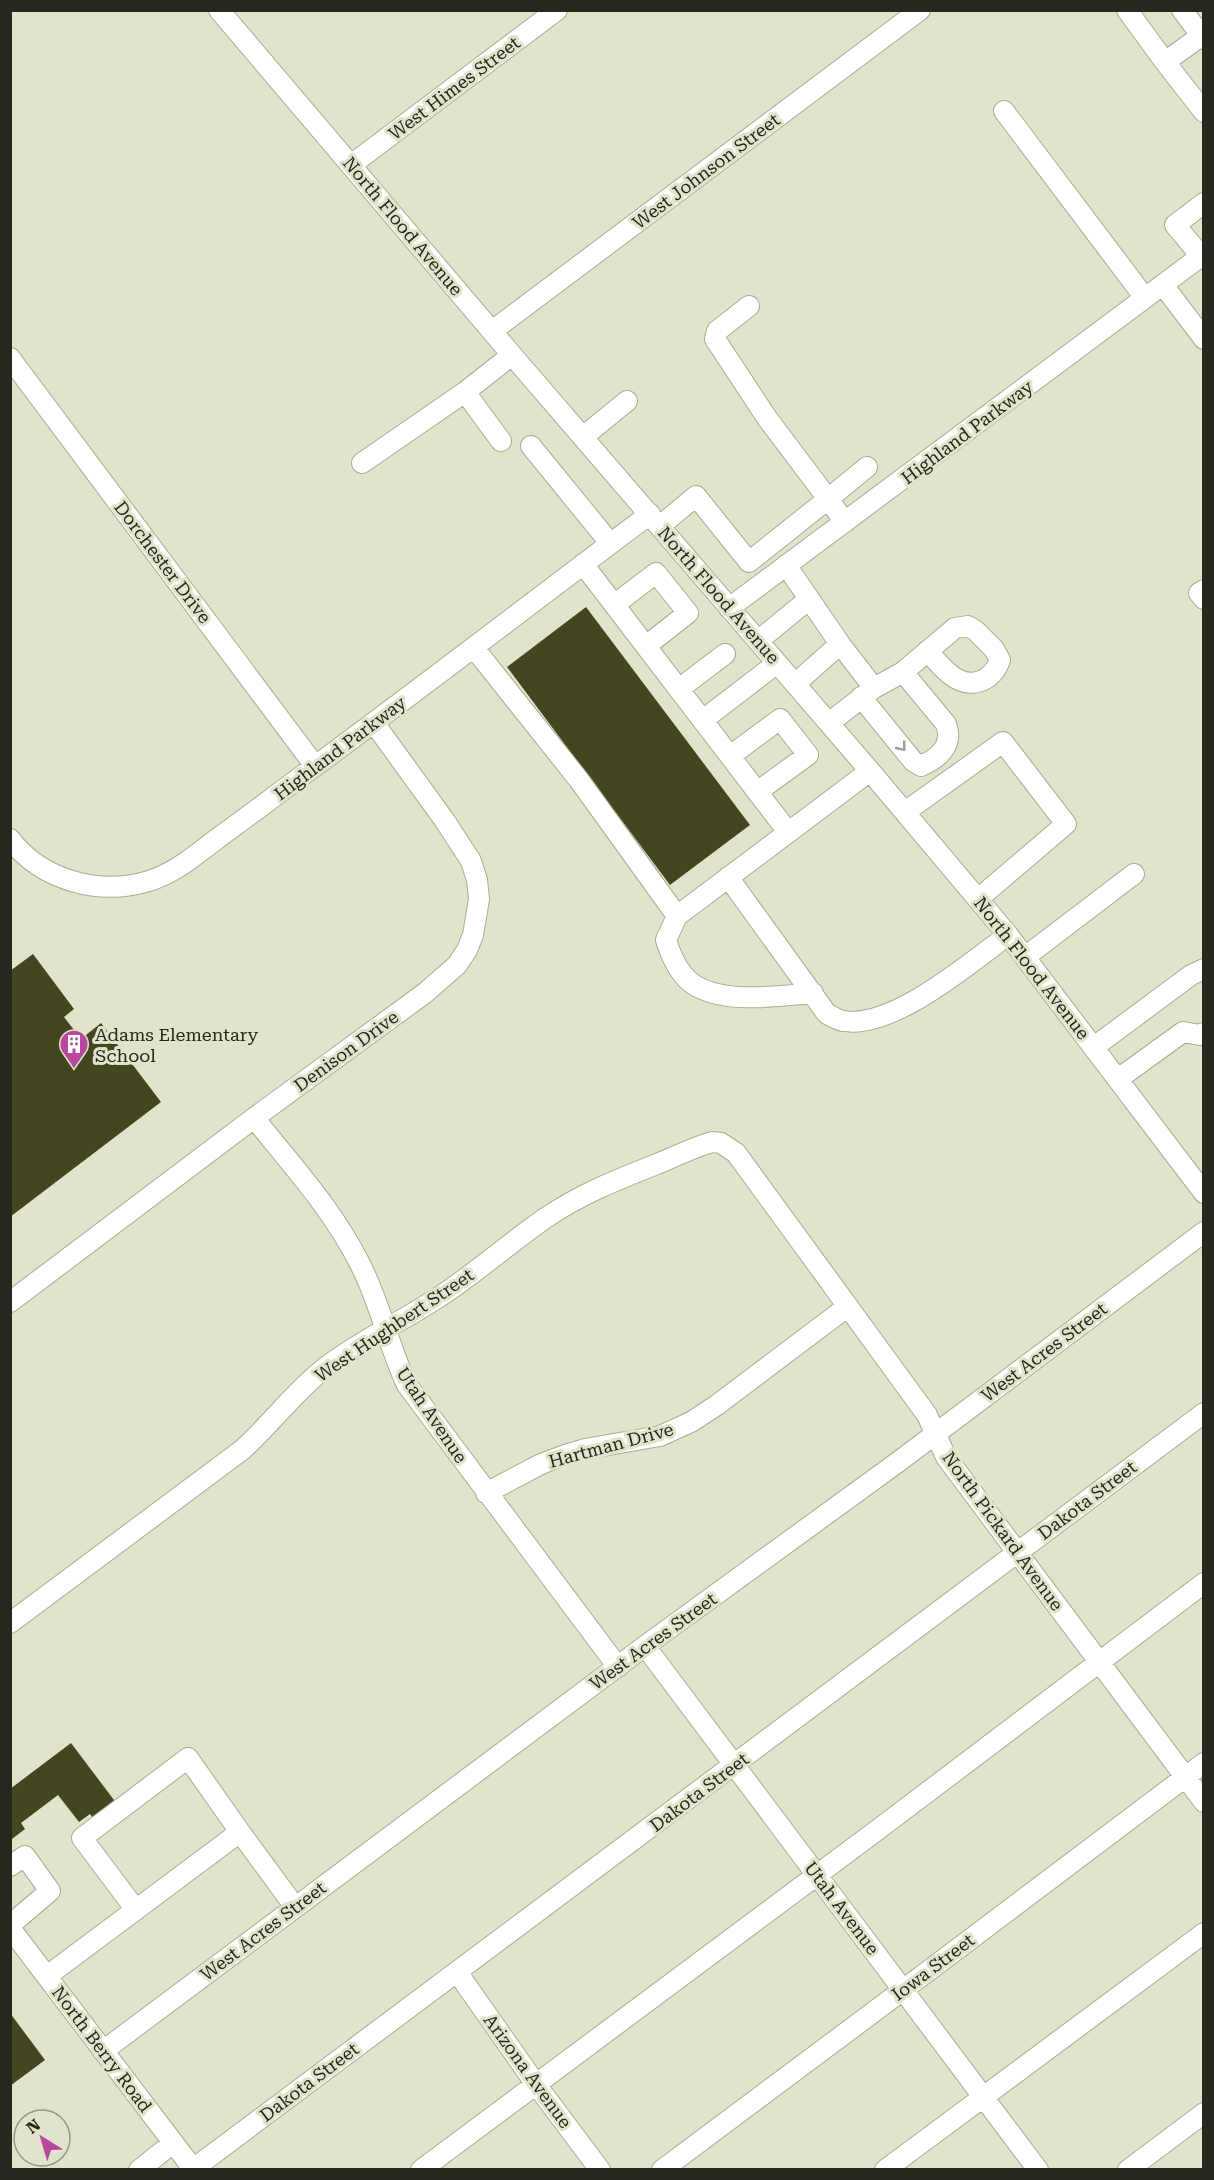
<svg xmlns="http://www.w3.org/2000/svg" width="1214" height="2180" font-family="'Roboto Serif',serif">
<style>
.building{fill:#43461f}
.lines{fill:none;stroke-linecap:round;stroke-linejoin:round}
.minor-casing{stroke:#a9ab93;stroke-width:22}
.minor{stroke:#fff;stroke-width:20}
.oneway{stroke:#9d9e9a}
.labels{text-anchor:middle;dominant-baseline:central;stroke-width:6;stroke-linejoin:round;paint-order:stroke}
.street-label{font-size:18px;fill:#26271e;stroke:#e1e4ca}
.poi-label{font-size:18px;fill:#26271e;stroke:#e1e4ca;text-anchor:start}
</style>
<rect width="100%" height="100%" fill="#e1e4ca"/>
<path class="building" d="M 586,607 L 750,825 L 670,885 L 507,667 Z
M 33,954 L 74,1009 L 64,1017 L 81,1039 L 101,1023 L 161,1102 L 10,1217 L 10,971 Z
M 71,1743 L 117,1804 L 95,1821 L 90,1814 L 79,1822 L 58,1795 L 21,1823 L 25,1829 L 12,1839 L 10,1837 L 10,1789 Z
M 10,2013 L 45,2060 L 10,2086 Z"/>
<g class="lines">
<g class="minor-casing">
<path id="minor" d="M 219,10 L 512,355 L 870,771 L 1008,935 L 1204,1193
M 1127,10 L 1165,62
M 1182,10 L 1204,39
M 1201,36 L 1165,62 L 1204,112
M 1004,111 L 1145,298
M 351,165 L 557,10
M 1201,256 L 1175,225 L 1204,203
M 1163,285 L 1204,339
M 749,306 L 717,331 L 715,339 L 767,418 L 828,499 L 867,467
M 492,331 L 920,10
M 10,358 L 315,766
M 465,392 L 501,441
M 583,437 L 627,401
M 531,446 L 610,543
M 362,463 L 465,392 L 512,355
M 660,526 L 696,496 L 749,562 L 828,499 L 845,522
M 583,564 L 788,832
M 786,565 L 840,644 L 874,688 L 829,723
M 1204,590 L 1199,593 L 1204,599
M 614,605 L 656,573 L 688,613 L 646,646
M 729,608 L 1204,254
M 758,641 L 809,599
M 474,648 L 579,780 L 677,916 L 870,771
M 795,684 L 840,644
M 874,688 L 903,672 L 955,628 L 968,626 L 976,631 L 994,649 L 1000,660 C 992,682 970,690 951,675 C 942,668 935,659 927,651
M 679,689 L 725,654
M 861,697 L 913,761 L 921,766 C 939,758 954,745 946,724 L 903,672
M 703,720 L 777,663
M 730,756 L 780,719 L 808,755 L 757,792
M 905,812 L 1003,742 L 1066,824 L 978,899
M 10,839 C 42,881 100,896 149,881 C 175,873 197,854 218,838 C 243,820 267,802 291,784 C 412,695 530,604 650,514
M 728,877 L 827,1014 C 832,1016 839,1021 844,1021 C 893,1029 970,963 1008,935
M 677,916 L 666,940 C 671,956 680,977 696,986 C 728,1004 777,996 813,993
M 1025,957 L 1134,874
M 1094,1047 L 1191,975 L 1204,969
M 1118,1079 L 1183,1032 L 1200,1035 L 1204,1033
M 254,1118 C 292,1165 333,1210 360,1264 C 380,1302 388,1345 407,1385 L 618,1667
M 10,1302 L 254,1118 L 425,993 L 457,965 L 467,950 L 473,935 L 479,899 L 477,880 L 471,861 L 445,821 L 374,723
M 486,1493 L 541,1464 L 565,1455 L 585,1449 L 660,1436 L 691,1422 L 717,1405 L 847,1307
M 10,1623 L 242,1450 C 271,1424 295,1391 326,1367 C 363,1339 407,1319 445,1293 C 479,1270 510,1243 544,1219 C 582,1193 619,1179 662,1162 C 678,1155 695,1147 712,1142 L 721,1143 L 736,1153 L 927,1415 L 946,1457 L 1204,1802
M 645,1646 L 1038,2170
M 10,1866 L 25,1856 L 50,1891 L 10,1925
M 136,1910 L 82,1838 L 188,1758 L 240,1832
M 10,1928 L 194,2170
M 457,1972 L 535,2083 L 600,2170
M 47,1976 L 240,1832 L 295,1907
M 103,2051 L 645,1646 L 898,1462 L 1204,1232
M 193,2169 L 1204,1413
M 139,2170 L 173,2143
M 421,2170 L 880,1828 L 1204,1583
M 662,2170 L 903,1990 L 1204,1763
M 885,2170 L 1204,1933
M 1128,2170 L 1204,2113"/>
</g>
<use href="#minor" class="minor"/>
</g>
<defs><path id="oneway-chevron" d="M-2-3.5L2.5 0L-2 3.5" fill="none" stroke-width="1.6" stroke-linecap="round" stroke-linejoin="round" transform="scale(1.5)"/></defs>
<use class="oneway" href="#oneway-chevron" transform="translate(902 747) rotate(51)"/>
<defs>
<g id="building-pin" transform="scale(1.5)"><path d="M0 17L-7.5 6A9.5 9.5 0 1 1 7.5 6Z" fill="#b9469f" stroke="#e1e4ca"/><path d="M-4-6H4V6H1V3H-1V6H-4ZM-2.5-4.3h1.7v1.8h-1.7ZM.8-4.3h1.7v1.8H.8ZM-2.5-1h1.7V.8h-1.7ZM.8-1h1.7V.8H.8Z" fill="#fff"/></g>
</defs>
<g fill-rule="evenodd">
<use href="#building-pin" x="74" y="1044"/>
</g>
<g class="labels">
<g class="street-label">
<text transform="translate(454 88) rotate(-37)">West Himes Street</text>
<text transform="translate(706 171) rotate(-37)">West Johnson Street</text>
<text transform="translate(403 226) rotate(50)">North Flood Avenue</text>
<text transform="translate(967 432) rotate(-37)">Highland Parkway</text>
<text transform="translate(163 562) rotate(53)">Dorchester Drive</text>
<text transform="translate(719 595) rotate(49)">North Flood Avenue</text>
<text transform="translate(340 748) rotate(-37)">Highland Parkway</text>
<text transform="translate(1032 968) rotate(52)">North Flood Avenue</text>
<text transform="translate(346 1051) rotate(-36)">Denison Drive</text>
<text transform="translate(394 1325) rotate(-34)">West Hughbert Street</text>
<text transform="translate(1044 1352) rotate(-37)">West Acres Street</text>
<text transform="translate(432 1415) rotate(56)">Utah Avenue</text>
<text transform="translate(611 1445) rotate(-15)">Hartman Drive</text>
<text transform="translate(1087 1500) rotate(-37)">Dakota Street</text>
<text transform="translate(1003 1531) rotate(54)">North Pickard Avenue</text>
<text transform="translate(653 1641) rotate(-36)">West Acres Street</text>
<text transform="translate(699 1792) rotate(-37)">Dakota Street</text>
<text transform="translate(842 1908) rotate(53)">Utah Avenue</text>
<text transform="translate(263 1931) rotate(-37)">West Acres Street</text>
<text transform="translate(933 1967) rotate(-37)">Iowa Street</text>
<text transform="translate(102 2049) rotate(53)">North Berry Road</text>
<text transform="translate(528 2071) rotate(54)">Arizona Avenue</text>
<text transform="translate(309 2082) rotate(-37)">Dakota Street</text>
</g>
<g class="poi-label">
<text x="95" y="1034">Adams Elementary<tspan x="95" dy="21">School</tspan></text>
</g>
</g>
<rect width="1214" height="2180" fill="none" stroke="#26271e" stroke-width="24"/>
<g transform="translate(42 2138) rotate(323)"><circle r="28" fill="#e1e4ca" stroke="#969885" stroke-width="1.5"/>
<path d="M0-4.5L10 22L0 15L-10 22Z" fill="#b9469f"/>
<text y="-9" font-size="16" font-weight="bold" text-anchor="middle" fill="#26271e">N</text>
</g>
</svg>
